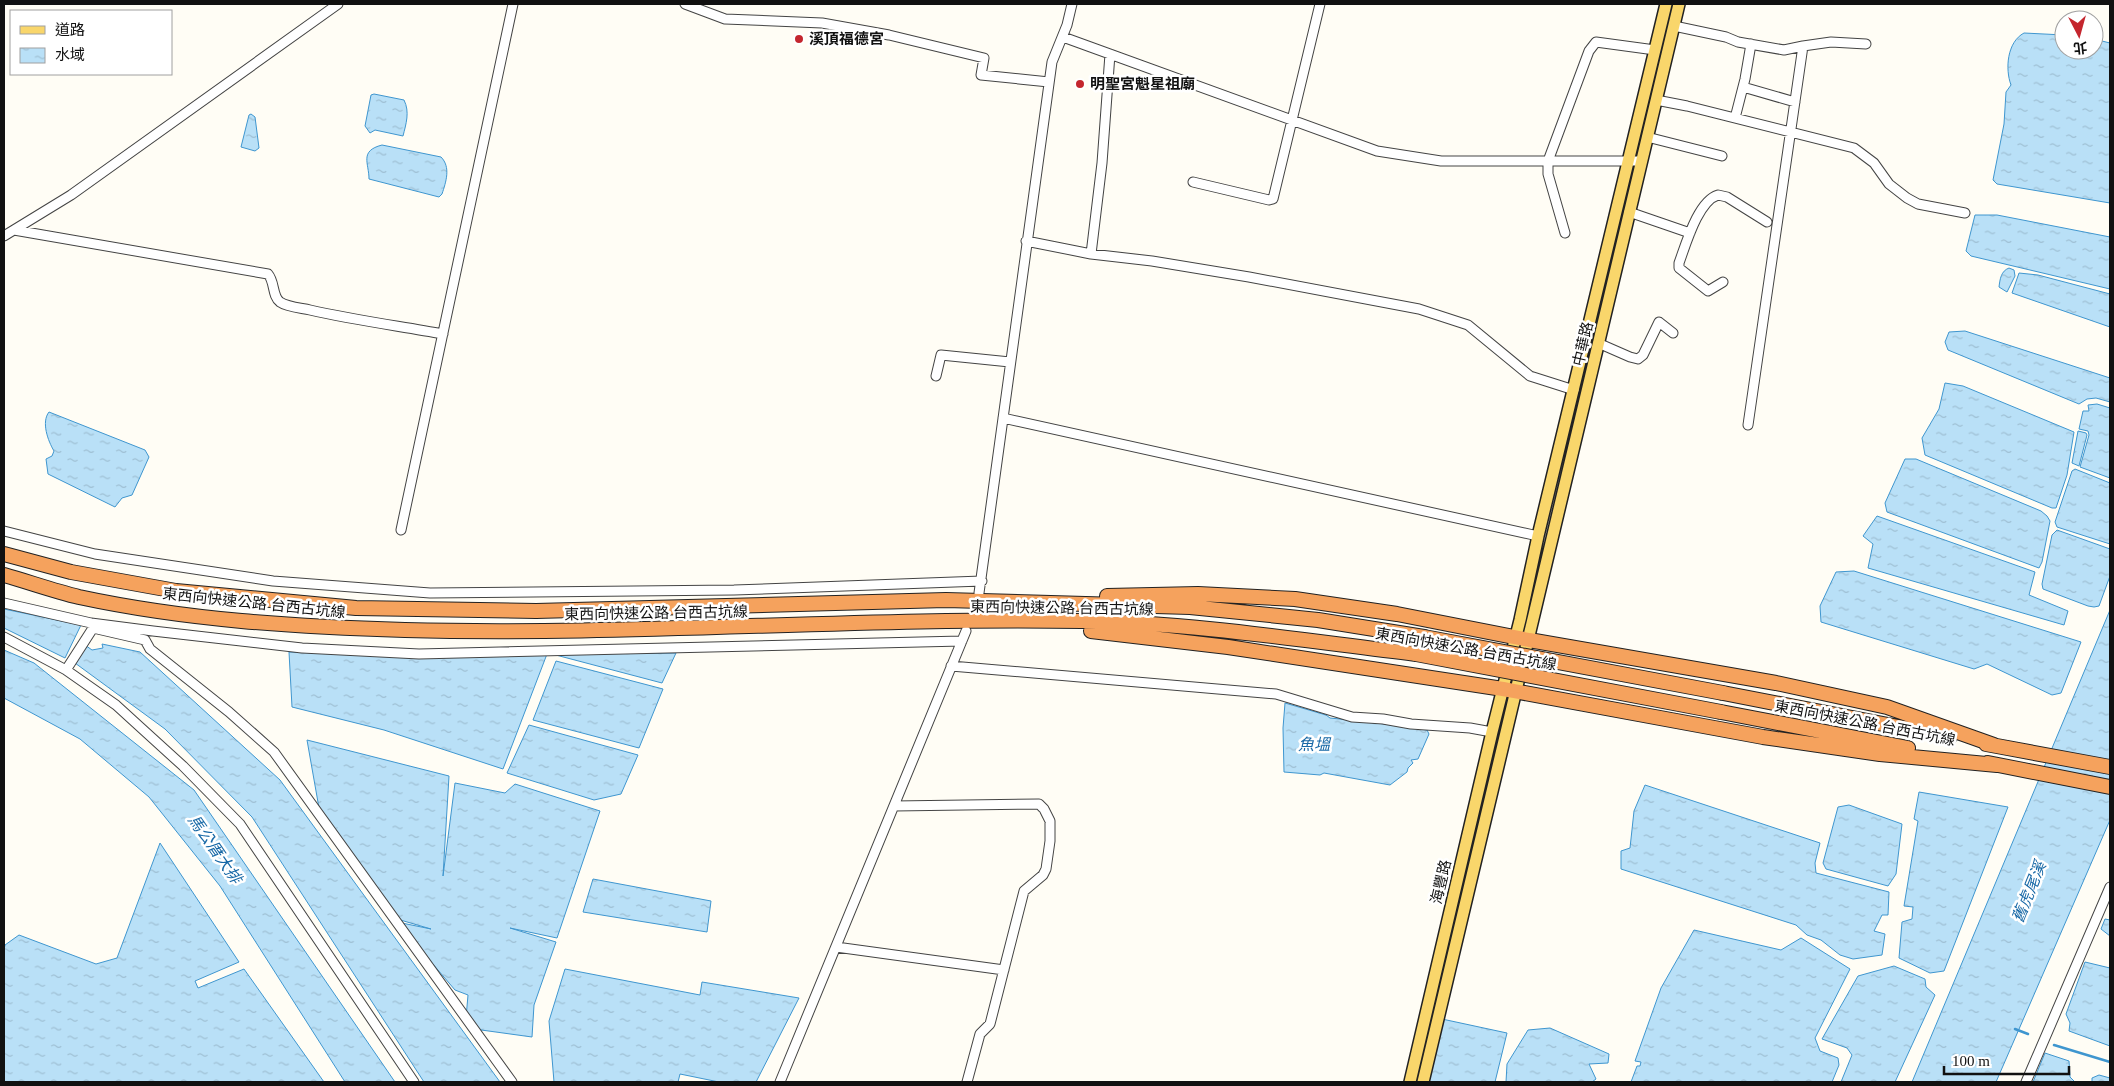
<svg xmlns="http://www.w3.org/2000/svg" width="2114" height="1086" font-family="'Times New Roman','Noto Sans TC',serif">
<style>
.water{fill:url(#water-ripples);stroke:#3f96cf}
.lines{fill:none;stroke-linecap:round;stroke-linejoin:round}
.stream{stroke:#3f96cf;stroke-width:2.5}
.minor-casing{stroke:#444;stroke-width:11}
.major-casing{stroke:#222;stroke-width:14}
.highway-casing{stroke:#222;stroke-width:16}
.minor{stroke:#fff;stroke-width:9}
.major{stroke:#f9d66b;stroke-width:11}
.highway{stroke:#f5a25d;stroke-width:14}
.highway-bridge-casing{stroke:#222;stroke-width:16;stroke-linecap:butt}
.highway-bridge{stroke:#f5a25d;stroke-width:14}
.poi-dot{fill:#c4262e;stroke:#fff;stroke-width:2}
.labels{text-anchor:middle;dominant-baseline:central;stroke-width:5;stroke-linejoin:round;paint-order:stroke}
.poi-label{font-size:15px;font-weight:bold;fill:#111;stroke:#fff;text-anchor:start}
.street-label{font-size:15px;fill:#111;stroke:#fff}
.water-label{font-size:16px;font-style:italic;fill:#1768a6;stroke:#fff}
</style>
<defs>
<pattern id="water-ripples" width="26" height="14" patternUnits="userSpaceOnUse" patternTransform="scale(1.25)"><rect width="26" height="14" fill="#b9e0f7"/><path d="M2 4q2-2 4 0t4 0M15 11q2-2 4 0t4 0" fill="none" stroke="#9ebfd3"/></pattern>
</defs>
<rect width="100%" height="100%" fill="#fffdf5"/>
<path class="water" d="M 2024,33 L 2064,35 L 2064,50 L 2094,50 L 2094,39 L 2110,43 L 2110,203 L 1997,184 L 1993,180 L 2004,124 L 2006,92 L 2011,85 C 2005,69 2007,42 2024,33 Z
M 374,94 L 404,100 C 410,112 406,124 403,136 L 375,130 L 370,133 L 365,126 L 371,95 Z
M 251,114 L 255,117 L 259,148 L 255,151 L 241,147 L 249,115 Z
M 382,145 L 441,157 C 451,167 446,182 442,194 L 439,197 L 369,179 C 369,163 359,151 382,145 Z
M 1975,215 L 1997,215 L 2110,237 L 2110,289 L 1971,256 L 1966,251 Z
M 2009,268 L 2014,270 L 2015,276 L 2007,292 L 1999,287 C 2000,279 2001,271 2009,268 Z
M 2019,273 L 2038,275 L 2110,294 L 2110,327 L 2012,293 Z
M 1965,331 L 2110,378 L 2110,402 L 2096,398 L 2087,399 L 2079,404 L 1948,350 L 1945,342 L 1949,332 Z
M 1945,383 L 1963,386 L 2074,432 L 2067,475 L 2056,508 L 2052,508 L 1925,455 L 1922,438 L 1939,409 Z
M 2097,404 L 2110,408 L 2110,478 L 2080,467 L 2089,435 L 2088,431 L 2079,429 L 2083,411 L 2089,411 L 2088,405 Z
M 49,412 L 145,450 L 149,457 L 132,495 L 122,498 L 115,507 L 48,474 L 46,459 L 52,456 L 54,451 C 48,441 41,422 49,412 Z
M 2078,431 L 2086,433 L 2087,435 L 2079,466 L 2072,463 Z
M 1905,459 L 1916,459 L 2041,511 L 2047,516 L 2050,521 L 2042,562 L 2039,568 L 1887,512 L 1885,503 Z
M 2075,469 L 2110,483 L 2110,544 L 2057,527 L 2055,522 L 2072,471 Z
M 1877,516 L 2035,572 L 2029,595 L 2068,611 L 2064,625 L 1868,568 L 1873,544 L 1863,536 Z
M 2057,530 L 2110,549 L 2110,576 L 2099,606 L 2094,607 L 2088,606 L 2043,589 L 2042,584 L 2052,535 Z
M 1854,571 L 2081,642 L 2061,693 L 2052,695 L 1987,664 L 1974,669 L 1821,622 L 1820,606 L 1836,572 Z
M 4,609 L 81,625 L 65,658 L 4,628 Z
M 2110,610 L 2110,820 L 1996,1082 L 1912,1082 Z
M 102,644 L 140,652 L 280,780 L 500,1082 L 424,1082 L 252,817 L 165,729 L 75,663 L 85,645 L 92,650 L 103,648 Z
M 4,650 L 34,663 L 194,790 L 395,1082 L 345,1082 L 220,886 L 149,797 L 80,739 L 4,698 Z
M 289,652 L 416,656 L 547,654 L 503,769 L 384,730 L 292,707 Z
M 676,653 L 662,683 L 552,654 Z
M 556,661 L 663,689 L 639,748 L 533,720 Z
M 1285,703 L 1326,715 L 1330,718 C 1361,721 1396,725 1427,730 L 1429,734 L 1418,759 L 1411,760 L 1413,763 L 1408,768 L 1407,772 L 1390,785 L 1324,773 L 1320,775 L 1284,772 L 1283,728 Z
M 529,725 L 638,755 L 621,794 L 594,800 L 507,773 Z
M 307,740 L 449,776 L 443,876 L 455,783 L 505,793 L 515,784 L 600,811 L 557,938 L 510,928 L 556,942 L 534,1005 L 532,1037 L 474,1029 L 466,1018 L 468,995 L 455,990 L 397,922 L 431,929 L 397,919 L 319,808 Z
M 1645,785 L 1820,843 L 1815,863 L 1816,873 L 1889,892 L 1888,915 L 1882,915 L 1874,931 L 1885,934 L 1882,955 L 1853,959 L 1840,955 L 1821,940 L 1807,935 L 1796,925 L 1621,869 L 1621,851 L 1630,848 L 1634,811 Z
M 1919,792 L 2008,807 L 1944,971 L 1930,973 L 1899,958 L 1902,922 L 1912,919 L 1913,907 L 1904,906 L 1918,821 L 1914,819 Z
M 1849,805 L 1902,824 L 1896,874 L 1888,886 L 1826,869 L 1823,863 L 1838,807 Z
M 160,843 L 239,962 L 195,981 L 198,988 L 244,969 L 324,1082 L 4,1082 L 4,950 L 5,945 L 19,935 L 96,964 L 117,958 Z
M 593,879 L 711,901 L 707,932 L 583,912 Z
M 2105,919 L 2110,920 L 2110,936 L 2101,929 Z
M 1694,930 L 1781,950 L 1801,938 L 1850,969 L 1815,1038 L 1820,1051 L 1838,1058 L 1839,1065 L 1832,1082 L 1631,1082 L 1637,1066 L 1640,1066 L 1641,1062 L 1635,1061 L 1661,988 Z
M 2085,962 L 2110,968 L 2110,1046 L 2069,1031 L 2070,1023 L 2066,1014 Z
M 1894,966 L 1925,979 L 1926,987 L 1935,995 L 1895,1082 L 1841,1082 L 1852,1055 L 1847,1048 L 1822,1039 L 1858,976 Z
M 565,969 L 700,995 L 702,982 L 799,998 L 756,1082 L 719,1082 L 680,1074 L 678,1082 L 554,1082 L 549,1021 Z
M 1442,1019 L 1507,1033 L 1495,1082 L 1425,1082 Z
M 1550,1028 L 1609,1054 L 1608,1063 L 1589,1064 L 1596,1079 L 1592,1082 L 1506,1082 L 1507,1064 L 1528,1030 Z
M 2045,1053 L 2069,1061 L 2070,1077 L 2075,1082 L 2033,1082 Z
M 2099,1075 L 2110,1078 L 2110,1082 L 2092,1082 L 2092,1078 Z"/>
<g class="lines">
<path class="stream" d="M 2015,1029 L 2028,1034
M 2054,1045 L 2110,1062"/>
<g class="minor-casing">
<path id="minor" d="M 685,4 L 725,19 L 822,23 L 889,35 L 984,58 L 981,75 L 1049,82
M 1674,26 L 1726,37 L 1738,42 L 1784,50 L 1803,46 L 1748,425
M 1063,37 L 1377,151 L 1441,161 L 1641,161
M 1803,46 L 1831,42 L 1866,44
M 1743,87 L 1795,102
M 1656,100 L 1687,106 L 1854,148 L 1874,163 L 1889,184 L 1907,198 L 1918,204 L 1965,213
M 1735,118 L 1745,79 L 1751,44
M 1647,137 L 1722,156
M 1193,182 L 1269,200 L 1273,199 L 1320,4
M 1629,212 L 1690,233
M 14,230 L 268,274 C 275,282 272,296 280,302 C 287,307 301,308 310,310 C 354,320 399,326 443,334
M 1565,233 L 1548,174 L 1548,161 L 1589,51 L 1596,42 L 1655,50
M 4,236 L 71,195 L 338,4
M 1026,241 L 1091,254 L 1152,261 L 1249,277 L 1419,309 L 1468,325 L 1530,376 L 1574,390
M 1091,254 L 1102,163 L 1110,54
M 1723,282 L 1708,291 L 1679,268 L 1679,263 C 1686,244 1698,201 1718,195 L 1727,197 L 1767,222
M 1598,343 L 1630,357 L 1638,359 L 1643,355 L 1659,322 L 1673,333
M 936,376 L 941,355 L 1010,362
M 1003,418 L 1538,536
M 401,530 L 513,4
M 4,531 L 95,554 L 273,581 L 430,593 L 734,590 L 982,581
M 979,593 L 1052,62 L 1067,25 L 1072,4
M 4,603 L 91,623 L 153,631 L 302,648 L 419,654 L 962,641
M 4,637 L 66,670 L 93,628 L 145,640 L 150,649 L 229,712 L 274,752 L 512,1082
M 951,666 L 1276,694 L 1352,717 L 1383,719 L 1411,724 L 1470,728 L 1492,732
M 66,670 L 116,705 L 139,726 L 183,766 L 240,824 L 414,1082
M 894,806 L 1039,804 L 1044,809 L 1050,821 L 1050,841 L 1046,869 L 1043,875 L 1024,891 L 990,1024 L 980,1034 L 967,1082
M 836,947 L 1004,970
M 780,1082 L 966,631
M 2026,1082 L 2110,887"/>
</g>
<g class="major-casing">
<path id="major" d="M 1410,1082 L 1492,732 L 1520,620 L 1538,536 L 1666,4
M 1423,1082 L 1679,4"/>
</g>
<g class="highway-casing">
<path id="highway" d="M 4,554 L 71,572 L 176,591 L 356,608 L 536,611 L 946,600 L 1190,607 L 1318,620 L 1424,637
M 4,575 C 29,582 54,591 79,597 C 186,620 297,627 405,630 C 631,636 857,617 1083,621 C 1195,623 1306,641 1416,654
M 1107,596 L 1198,594 L 1295,599 L 1397,614 L 1529,640 L 1776,683 L 1887,707 L 1994,745
M 1091,631 L 1228,647 L 1503,689 L 1763,737 L 1880,754 L 1997,765
M 1723,693 L 1950,737
M 1721,712 L 1908,748
M 1986,744 L 2110,767
M 1988,763 L 2110,787"/>
</g>
<use href="#minor" class="minor"/>
<use href="#major" class="major"/>
<use href="#highway" class="highway"/>
<g class="highway-bridge-casing">
<path id="highway-bridge" d="M 1424,637 L 1723,693
M 1416,654 L 1721,712"/>
</g>
<use href="#highway-bridge" class="highway-bridge"/>
</g>
<g class="poi-dot">
<circle cx="799" cy="39" r="5"/>
<circle cx="1080" cy="84" r="5"/>
</g>
<g class="labels">
<g class="poi-label">
<text x="809" y="39">溪頂福德宮</text>
<text x="1090" y="84">明聖宮魁星祖廟</text>
</g>
<g class="street-label">
<text transform="translate(1583 344) rotate(-77)">中華路</text>
<text transform="translate(254 603) rotate(6)">東西向快速公路 台西古坑線</text>
<text transform="translate(1062 608) rotate(1)">東西向快速公路 台西古坑線</text>
<text transform="translate(656 613) rotate(-1)">東西向快速公路 台西古坑線</text>
<text transform="translate(1466 649) rotate(10)">東西向快速公路 台西古坑線</text>
<text transform="translate(1865 723) rotate(11)">東西向快速公路 台西古坑線</text>
<text transform="translate(1441 882) rotate(-77)">海豐路</text>
</g>
<g class="water-label">
<text x="1314" y="744">魚塭</text>
<text transform="translate(215 849) rotate(55)">馬公厝大排</text>
<text transform="translate(2029 892) rotate(-68)">舊虎尾溪</text>
</g>
</g>
<rect width="2114" height="1086" fill="none" stroke="#111111" stroke-width="10"/>
<rect x="10" y="10" width="162" height="65" fill="#ffffff" stroke="#a0a0a0"/>
<rect x="20" y="26" width="25" height="8" fill="#f9d66b" stroke="#a0a0a0"/>
<text x="55" y="35" font-size="15" fill="#111111">道路</text>
<rect x="20" y="48" width="25" height="15" fill="url(#water-ripples)" stroke="#a0a0a0"/>
<text x="55" y="60" font-size="15" fill="#111111">水域</text>
<g transform="translate(2079 35) rotate(174)"><circle r="24" fill="#ffffff" stroke="#a0a0a0"/>
<path d="M0-4L9 19L0 12L-9 19Z" fill="#c4262e"/>
<text y="-8" font-size="14" font-weight="bold" text-anchor="middle" fill="#111111">北</text>
</g>
<path d="M1944 1066v8h125v-8" fill="none" stroke="#111111" stroke-width="2.5"/>
<text x="1952" y="1066" font-size="15" fill="#111111" stroke="#ffffff" stroke-width="4" paint-order="stroke">100 m</text>
</svg>
